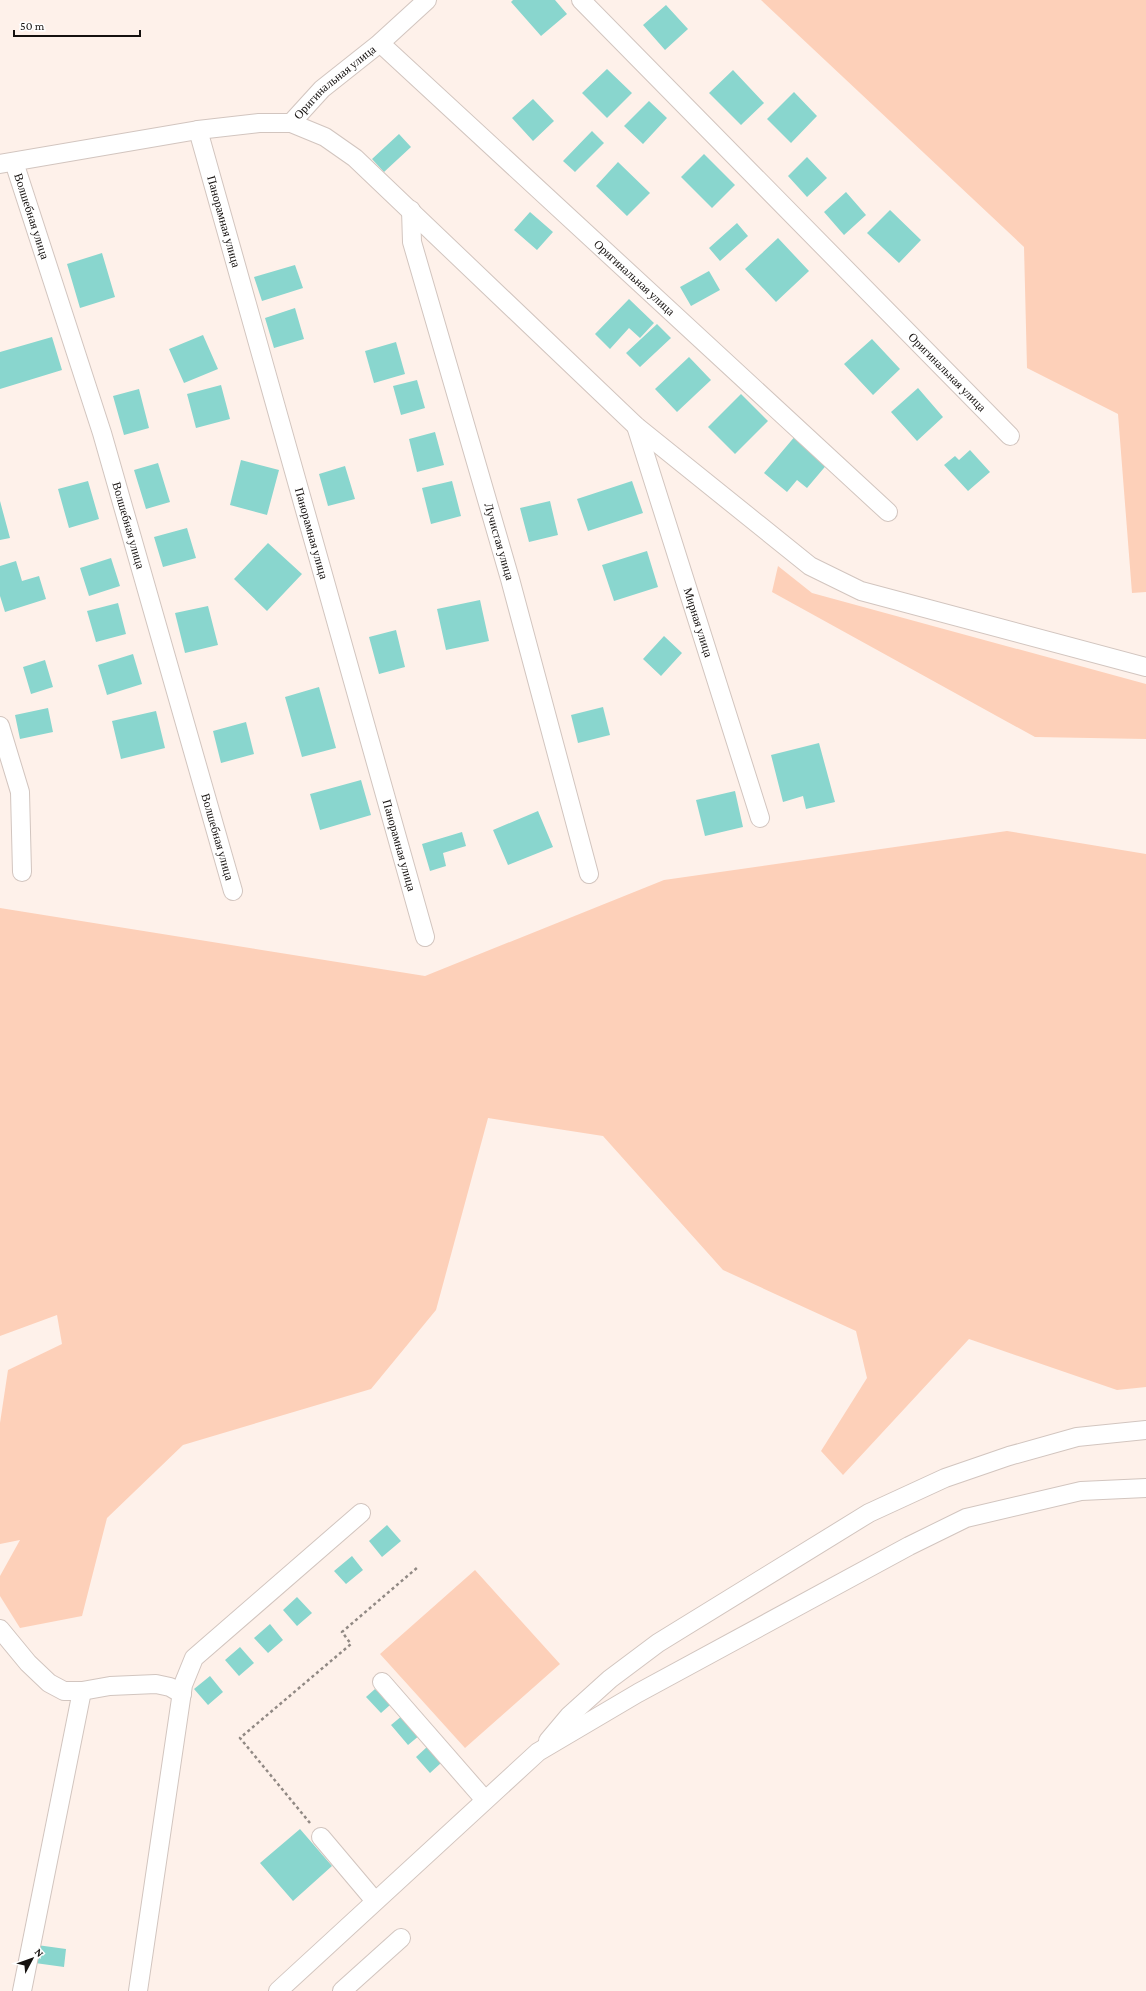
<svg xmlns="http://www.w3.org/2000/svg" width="1146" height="1991" font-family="'Crimson Pro',serif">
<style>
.green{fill:#fdd0b9}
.building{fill:#89d6ce}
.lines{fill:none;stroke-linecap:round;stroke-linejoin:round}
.minor-casing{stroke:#d2c5bf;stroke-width:20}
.path{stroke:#918984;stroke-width:2.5;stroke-dasharray:3 3;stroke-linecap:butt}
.minor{stroke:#fff;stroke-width:18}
.labels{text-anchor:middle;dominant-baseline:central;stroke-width:4;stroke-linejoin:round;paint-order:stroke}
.street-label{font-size:12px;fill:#15110f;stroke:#fff}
</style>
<rect width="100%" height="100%" fill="#fef1ea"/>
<path class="green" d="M 761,0 L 1146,0 L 1146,592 L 1132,593 L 1118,414 L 1027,368 L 1024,247 Z
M 778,566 L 812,593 L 1146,684 L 1146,739 L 1035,737 L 772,592 Z
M 1007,831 L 1146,854 L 1146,1387 L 1117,1390 L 969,1339 L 843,1475 L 821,1451 L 867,1378 L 856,1331 L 723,1270 L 603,1136 L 488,1118 L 436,1310 L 371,1389 L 183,1445 L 107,1518 L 82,1616 L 20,1628 L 0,1596 L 0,1576 L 20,1540 L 0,1544 L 0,1423 L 8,1370 L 62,1344 L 57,1315 L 0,1336 L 0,908 L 425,976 L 664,880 Z
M 475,1570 L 560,1664 L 465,1748 L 380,1654 Z"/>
<path class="building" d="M 513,0 L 555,0 L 567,14 L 541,36 L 511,2 Z
M 666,5 L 688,29 L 665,50 L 643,25 Z
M 607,69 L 632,93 L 607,118 L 582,93 Z
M 733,70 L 764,103 L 741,125 L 709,93 Z
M 794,92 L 817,116 L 791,143 L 767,119 Z
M 533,99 L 554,121 L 533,141 L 512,118 Z
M 649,101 L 667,118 L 643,144 L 624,126 Z
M 592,131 L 604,143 L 575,172 L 563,161 Z
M 399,134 L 411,147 L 384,172 L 372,159 Z
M 704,154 L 735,185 L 712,208 L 681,177 Z
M 807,157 L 827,178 L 807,197 L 788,176 Z
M 618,162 L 650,193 L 627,216 L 596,186 Z
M 846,192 L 866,215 L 844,235 L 824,212 Z
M 890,210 L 921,240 L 899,263 L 867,233 Z
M 530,212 L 553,232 L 537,250 L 514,230 Z
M 737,223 L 748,236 L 720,261 L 709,248 Z
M 778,238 L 809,271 L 776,302 L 745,269 Z
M 102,253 L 115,297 L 80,308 L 67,264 Z
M 295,265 L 303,288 L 262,301 L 254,277 Z
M 709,271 L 720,290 L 691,306 L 680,287 Z
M 629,299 L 654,323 L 640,338 L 629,328 L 610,349 L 595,334 Z
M 295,308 L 304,339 L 274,348 L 265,318 Z
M 657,324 L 671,338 L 640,367 L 626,353 Z
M 203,335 L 218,369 L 184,383 L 169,349 Z
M 52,337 L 62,370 L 0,389 L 0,352 Z
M 872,339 L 900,369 L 873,395 L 844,364 Z
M 396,342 L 405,374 L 374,383 L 365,351 Z
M 689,357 L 711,380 L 677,412 L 655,389 Z
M 417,380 L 425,408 L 401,415 L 393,386 Z
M 221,385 L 230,419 L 196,428 L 187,394 Z
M 918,388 L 943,417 L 917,441 L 891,412 Z
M 139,389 L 149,428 L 124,435 L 113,396 Z
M 741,394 L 768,421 L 735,454 L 708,427 Z
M 435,432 L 444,465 L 417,472 L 409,439 Z
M 796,435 L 829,462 L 807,488 L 797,480 L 787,492 L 764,473 Z
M 970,450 L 990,472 L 968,491 L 944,465 L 955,456 L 959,460 Z
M 241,460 L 279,470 L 267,515 L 230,505 Z
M 158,463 L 170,502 L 146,509 L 134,470 Z
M 345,466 L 355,499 L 328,506 L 319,474 Z
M 88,481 L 99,519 L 69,528 L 58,489 Z
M 452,481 L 461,516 L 431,524 L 422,488 Z
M 632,481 L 643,513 L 588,531 L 577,499 Z
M 0,501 L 10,538 L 0,540 Z
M 550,501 L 558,535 L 529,542 L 520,508 Z
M 187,528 L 196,558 L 163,567 L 154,537 Z
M 268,543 L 302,574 L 267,611 L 234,579 Z
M 647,551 L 658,587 L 614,601 L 602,565 Z
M 111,558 L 120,586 L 89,596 L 80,568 Z
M 16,561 L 22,581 L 39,576 L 46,599 L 5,612 L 0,596 L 0,566 Z
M 480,600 L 489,641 L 446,650 L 437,609 Z
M 118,603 L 126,634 L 96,642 L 87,611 Z
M 208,606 L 218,645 L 185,653 L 175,613 Z
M 396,630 L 405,667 L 379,674 L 369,637 Z
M 664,636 L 682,653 L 661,676 L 643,659 Z
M 133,654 L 142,684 L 107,695 L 98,665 Z
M 45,660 L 53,687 L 31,694 L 23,667 Z
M 319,687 L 336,748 L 302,757 L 285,697 Z
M 603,707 L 610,735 L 578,743 L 571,715 Z
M 48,708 L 53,732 L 20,739 L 15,715 Z
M 156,711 L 165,748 L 121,759 L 112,721 Z
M 246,722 L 254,754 L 221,763 L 213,731 Z
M 819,743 L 835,802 L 806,809 L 803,796 L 783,802 L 771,755 Z
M 361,780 L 371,815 L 320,830 L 310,794 Z
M 735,791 L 743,827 L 705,836 L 696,800 Z
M 538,811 L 553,847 L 508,865 L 493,830 Z
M 462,832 L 466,846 L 443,853 L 446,866 L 430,871 L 422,844 Z
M 387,1525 L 401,1541 L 382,1557 L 369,1541 Z
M 352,1556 L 363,1570 L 346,1584 L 334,1571 Z
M 297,1597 L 312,1613 L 297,1626 L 283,1610 Z
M 270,1624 L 283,1640 L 268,1653 L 254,1638 Z
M 240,1647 L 254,1663 L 239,1676 L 225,1660 Z
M 210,1676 L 223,1692 L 208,1705 L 194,1689 Z
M 375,1689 L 390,1705 L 381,1713 L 366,1697 Z
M 403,1715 L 420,1735 L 408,1745 L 391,1725 Z
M 427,1747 L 441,1763 L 430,1773 L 416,1757 Z
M 300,1829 L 332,1866 L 293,1901 L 260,1863 Z
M 37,1945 L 66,1949 L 64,1967 L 35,1963 Z"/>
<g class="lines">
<g class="minor-casing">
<g id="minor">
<path id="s1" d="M 581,0 L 1010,436"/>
<path id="s2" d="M 380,43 L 888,512"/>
<path id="s3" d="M 291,123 L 322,89 L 380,43 L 427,0"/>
<path id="s4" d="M 198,130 L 425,937"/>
<path id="s5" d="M 14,162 L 102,433 L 233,891"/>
<path d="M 0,164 L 198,130 L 259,123 L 291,123 L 325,137 L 355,158 L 636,426 L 810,566 L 861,591 L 1146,667"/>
<path id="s6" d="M 411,210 L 412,242 L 510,579 L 589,874"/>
<path id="s7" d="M 636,426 L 760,818"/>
<path d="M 0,726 L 20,792 L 22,872"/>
<path d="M 0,1629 L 28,1663 L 49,1683 L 64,1691 L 82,1691 L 110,1686 L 156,1684 L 170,1687 L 182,1694"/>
<path d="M 382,1682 L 485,1800"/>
<path d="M 548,1741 L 569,1716 L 610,1679 L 658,1643 L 869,1513 L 945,1478 L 1009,1456 L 1077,1437 L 1146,1430"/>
<path d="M 321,1837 L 375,1901"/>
<path d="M 22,1991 L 82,1691"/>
<path d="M 138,1991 L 183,1685 L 194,1658 L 361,1513"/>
<path d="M 278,1991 L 538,1752 L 638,1693 L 909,1546 L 966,1518 L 1081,1491 L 1146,1488"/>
<path d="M 342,1991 L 401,1938"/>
</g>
</g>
<path class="path" d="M 310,1823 L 240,1738 L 351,1644 L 342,1632 L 418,1567"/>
<use href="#minor" class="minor"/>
</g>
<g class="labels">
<g class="street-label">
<text stroke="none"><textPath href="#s3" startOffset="60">Оригинальная улица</textPath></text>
<text stroke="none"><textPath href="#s5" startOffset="57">Волшебная улица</textPath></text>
<text stroke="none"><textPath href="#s4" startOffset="95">Панорамная улица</textPath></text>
<text stroke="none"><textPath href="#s2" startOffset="346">Оригинальная улица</textPath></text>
<text stroke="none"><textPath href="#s1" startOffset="522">Оригинальная улица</textPath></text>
<text stroke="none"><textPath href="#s5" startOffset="381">Волшебная улица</textPath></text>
<text stroke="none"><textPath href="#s4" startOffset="419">Панорамная улица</textPath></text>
<text stroke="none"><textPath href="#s6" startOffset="344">Лучистая улица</textPath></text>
<text stroke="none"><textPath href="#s7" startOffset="206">Мирная улица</textPath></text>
<text stroke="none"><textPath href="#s5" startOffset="705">Волшебная улица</textPath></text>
<text stroke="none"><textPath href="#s4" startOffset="743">Панорамная улица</textPath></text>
</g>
</g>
<g transform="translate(32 1959) rotate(49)" stroke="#ffffff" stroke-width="3" paint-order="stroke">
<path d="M0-3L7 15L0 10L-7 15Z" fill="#15110f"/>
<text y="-6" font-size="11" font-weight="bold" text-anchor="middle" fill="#15110f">N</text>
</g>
<path d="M14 30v6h126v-6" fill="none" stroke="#15110f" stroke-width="2"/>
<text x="20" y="30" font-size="12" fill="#15110f" stroke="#ffffff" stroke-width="3" paint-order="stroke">50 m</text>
</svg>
